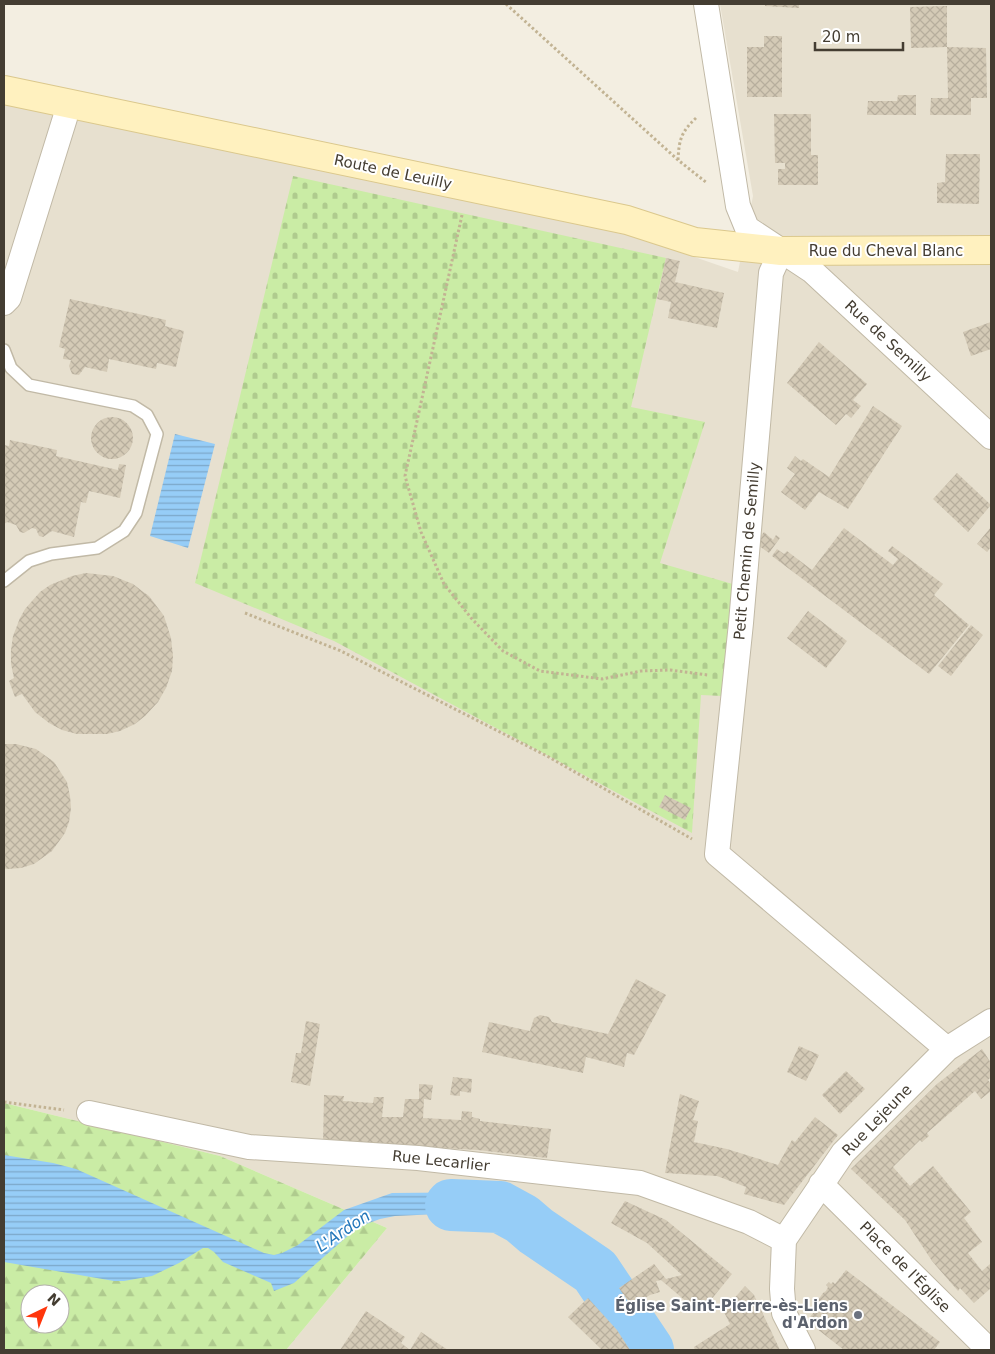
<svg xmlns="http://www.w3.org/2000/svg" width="995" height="1354" font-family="'DejaVu Sans',sans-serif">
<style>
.residential{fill:#e7e0cf}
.forest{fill:url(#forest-firs);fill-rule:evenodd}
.cemetery{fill:url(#cemetery-stones)}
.water{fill:url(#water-rules)}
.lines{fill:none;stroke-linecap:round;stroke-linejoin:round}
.river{stroke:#96cdf7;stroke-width:52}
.building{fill:url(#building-cross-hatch)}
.lane-casing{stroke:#c1b9a6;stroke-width:14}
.street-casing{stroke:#c1b9a6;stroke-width:26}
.secondary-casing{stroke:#dbc88d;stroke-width:30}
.path{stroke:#c2b393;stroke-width:3;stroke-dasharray:2.5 2.5;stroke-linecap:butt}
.lane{stroke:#fff;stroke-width:11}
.street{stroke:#fff;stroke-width:24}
.secondary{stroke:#fff1bf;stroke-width:28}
.worship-dot{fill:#6b7280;stroke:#fff;stroke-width:2}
.labels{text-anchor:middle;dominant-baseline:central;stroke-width:4;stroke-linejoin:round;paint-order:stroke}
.street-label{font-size:15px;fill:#443d32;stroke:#fff}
.worship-label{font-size:15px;font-weight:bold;fill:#5b616d;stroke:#fff;text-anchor:end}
.water-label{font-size:16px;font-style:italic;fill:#2176ba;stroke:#fff}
</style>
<defs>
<pattern id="forest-firs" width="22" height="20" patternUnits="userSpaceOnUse" patternTransform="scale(1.25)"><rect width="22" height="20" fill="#caeca5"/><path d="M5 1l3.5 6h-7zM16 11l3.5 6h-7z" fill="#afcb8e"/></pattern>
<pattern id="cemetery-stones" width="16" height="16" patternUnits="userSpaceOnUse" patternTransform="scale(1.25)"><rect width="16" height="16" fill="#caeca5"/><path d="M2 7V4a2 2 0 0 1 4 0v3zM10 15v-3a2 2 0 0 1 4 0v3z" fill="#afcb8e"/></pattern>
<pattern id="water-rules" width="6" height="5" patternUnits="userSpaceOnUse" patternTransform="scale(1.25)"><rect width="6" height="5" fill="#96cdf7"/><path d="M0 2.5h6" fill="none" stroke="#7ca8c9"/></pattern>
<pattern id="building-cross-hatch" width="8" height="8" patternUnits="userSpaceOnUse" patternTransform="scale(1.25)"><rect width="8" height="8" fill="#d4cab6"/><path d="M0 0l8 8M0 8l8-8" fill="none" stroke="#b7ae9d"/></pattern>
</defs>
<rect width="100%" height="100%" fill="#f3eee1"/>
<path class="residential" d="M 720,4 L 991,4 L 991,1350 L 286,1350 L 387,1228 L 220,1156 L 4,1103 L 4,90 L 468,179 L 738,272 L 753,196 Z"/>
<path class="forest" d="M 4,1103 L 220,1156 L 387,1228 L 286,1350 L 4,1350 ZM 30,1294 L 60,1294 L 60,1324 L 30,1324 Z"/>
<path class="cemetery" d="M 293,176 L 666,258 L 631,407 L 705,422 L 660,563 L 736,585 L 722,696 L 701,695 L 692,833 L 334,641 L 195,583 Z"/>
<path class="water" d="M 175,434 L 215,444 L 188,548 L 150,536 Z
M 4,1155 L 53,1163 L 76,1169 L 264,1253 L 274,1255 L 282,1253 L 298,1245 L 344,1210 L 392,1193 L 498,1192 L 526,1212 L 515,1228 L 483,1212 L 395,1216 L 380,1219 L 358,1227 L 294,1283 L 274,1291 L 271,1283 L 223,1262 L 214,1252 L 208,1248 L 203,1248 L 179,1263 L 152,1276 L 124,1281 L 114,1281 L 4,1262 Z
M 542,1221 L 591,1253 L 614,1273 L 611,1276 L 660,1350 L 641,1350 L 595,1286 L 582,1273 L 531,1238 Z"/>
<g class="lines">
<path class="river" d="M 451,1205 L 500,1207 L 522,1219 L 536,1231 L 595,1271 L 648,1350"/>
</g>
<path class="building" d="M 765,4 L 799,4 L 799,8 L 765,6 Z
M 947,6 L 947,47 L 911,48 L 910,7 Z
M 764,36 L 782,36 L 782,97 L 747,97 L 747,47 L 764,47 Z
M 947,47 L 986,48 L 987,98 L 971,98 L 971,115 L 930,115 L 931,98 L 948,98 Z
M 898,95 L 916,95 L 916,115 L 867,115 L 868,101 L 897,101 Z
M 774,114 L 811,114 L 811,155 L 818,155 L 818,185 L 778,185 L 778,169 L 785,169 L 785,163 L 775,163 Z
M 946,154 L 980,154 L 979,204 L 937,203 L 937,183 L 945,182 Z
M 666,258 L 680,261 L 675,282 L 724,293 L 717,328 L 668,318 L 671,302 L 657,299 Z
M 70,299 L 166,320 L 165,326 L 184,331 L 176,367 L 157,363 L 156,369 L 109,359 L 107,372 L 85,367 L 79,375 L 72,374 L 69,366 L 71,360 L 63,359 L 65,349 L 59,347 Z
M 991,322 L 991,349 L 971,356 L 963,332 Z
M 819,342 L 867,384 L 853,400 L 861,406 L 851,418 L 846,414 L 836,425 L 787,383 Z
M 873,406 L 902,426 L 848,509 L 819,492 L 805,510 L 781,492 L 795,474 L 787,468 L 795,456 L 801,461 L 803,459 L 829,477 Z
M91 438a21 21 0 1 1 42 0a21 21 0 1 1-42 0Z
M 10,440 L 57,450 L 56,456 L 118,470 L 119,464 L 126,465 L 120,498 L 89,491 L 86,503 L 81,502 L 74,537 L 52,531 L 43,537 L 39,536 L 36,529 L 32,528 L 24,533 L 20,532 L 16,525 L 7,522 L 4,524 L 4,445 L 9,446 Z
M 957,473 L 991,505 L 968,532 L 933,499 Z
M 991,527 L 991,547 L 987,552 L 977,544 Z
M 844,528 L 893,565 L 898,559 L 888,551 L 892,546 L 943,584 L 934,595 L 969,625 L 929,674 L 772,556 L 777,549 L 784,554 L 787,551 L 812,570 Z
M 764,532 L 773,540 L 776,535 L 780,538 L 769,553 L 755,543 Z
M 86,573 L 113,576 L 133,584 L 142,591 L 149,596 L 164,616 L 171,638 L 173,656 L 172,671 L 166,688 L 158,702 L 145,716 L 135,724 L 120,731 L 107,734 L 77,734 L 62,730 L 49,723 L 35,712 L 22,694 L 15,697 L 9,681 L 14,678 L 11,664 L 11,650 L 13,636 L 20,618 L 25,609 L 40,592 L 50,585 L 72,576 Z
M 808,611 L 847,641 L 826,668 L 787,638 Z
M 971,625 L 983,635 L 951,676 L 938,666 Z
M 4,744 L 16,744 L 36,749 L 54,762 L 67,782 L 70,796 L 71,808 L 69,822 L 65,833 L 52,851 L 34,864 L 21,868 L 7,869 L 4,868 Z
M 665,795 L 691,808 L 685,820 L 659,807 Z
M 636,979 L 666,995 L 634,1055 L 627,1053 L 624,1067 L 586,1057 L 583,1073 L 482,1052 L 489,1022 L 530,1031 L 534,1018 L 540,1015 L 549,1017 L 552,1022 L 608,1034 Z
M 306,1021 L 320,1024 L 310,1086 L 291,1082 L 296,1053 L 301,1053 Z
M 799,1046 L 819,1055 L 806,1081 L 787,1072 Z
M 982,1049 L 991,1063 L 991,1077 L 988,1080 L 991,1084 L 991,1091 L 981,1099 L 975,1091 L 927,1133 L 929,1136 L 922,1142 L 920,1140 L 893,1167 L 910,1186 L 933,1166 L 971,1212 L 964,1218 L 982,1242 L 968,1253 L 982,1271 L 990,1264 L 991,1265 L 991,1288 L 974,1303 L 960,1288 L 958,1291 L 932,1261 L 905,1220 L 851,1169 L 937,1084 Z
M 846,1071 L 865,1089 L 840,1114 L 822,1095 Z
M 453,1077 L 472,1079 L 471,1093 L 460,1091 L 460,1096 L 450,1095 Z
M 419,1084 L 433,1085 L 431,1100 L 424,1099 L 423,1118 L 461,1120 L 462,1111 L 472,1112 L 472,1117 L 480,1119 L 480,1121 L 551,1129 L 547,1158 L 478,1150 L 422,1147 L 323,1147 L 324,1095 L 344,1096 L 343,1101 L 373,1103 L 374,1097 L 384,1097 L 382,1117 L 403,1117 L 405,1099 L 419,1099 Z
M 680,1094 L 699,1101 L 693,1120 L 698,1121 L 694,1142 L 727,1149 L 778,1165 L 792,1140 L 795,1142 L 815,1117 L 838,1135 L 784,1205 L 744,1194 L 746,1187 L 717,1176 L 665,1173 Z
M 625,1201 L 666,1220 L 732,1274 L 710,1301 L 695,1309 L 661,1280 L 656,1281 L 660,1292 L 650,1295 L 631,1306 L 619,1288 L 654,1264 L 666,1279 L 682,1275 L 647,1243 L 611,1223 Z
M 846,1270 L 940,1342 L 934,1350 L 844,1350 L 807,1321 L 817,1308 L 815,1305 L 816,1304 L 813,1302 L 816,1298 L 818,1300 L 823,1293 L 826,1291 L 828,1287 L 826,1285 L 829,1282 L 831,1284 L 833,1282 L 835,1284 Z
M 745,1286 L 754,1295 L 780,1350 L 695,1350 L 694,1347 L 730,1324 L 724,1312 L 735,1304 L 732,1301 Z
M 588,1298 L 617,1330 L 630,1350 L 602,1350 L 568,1317 Z
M 366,1311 L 405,1337 L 401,1343 L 410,1350 L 421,1332 L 448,1350 L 340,1350 Z"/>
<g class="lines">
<g class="lane-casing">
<path id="lane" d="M 4,350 L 11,368 L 29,385 L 133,406 L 147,415 L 157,434 L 136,513 L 124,531 L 97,548 L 51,554 L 29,561 L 4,581"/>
</g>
<g class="street-casing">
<path id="street" d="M 706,4 L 738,206 L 747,228 L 812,271 L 991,437
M 781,251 L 771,273 L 741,623 L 717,854 L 947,1049
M 4,303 L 9,298 L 65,118 L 67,104
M 89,1113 L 249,1147 L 418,1158 L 640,1183 L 749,1222 L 784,1240
M 821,1184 L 989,1350
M 803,1350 L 784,1313 L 782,1289 L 784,1240 L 843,1153 L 947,1049 L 991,1021"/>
</g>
<g class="secondary-casing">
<path id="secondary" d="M 4,90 L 627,220 L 695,242 L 781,251 L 991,250"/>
</g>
<path class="path" d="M 506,4 L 678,160 L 707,183
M 678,160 C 679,140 681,132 696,118
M 462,215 L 405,476 L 421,532 L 444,584 L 472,619 L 503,651 L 540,671 L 602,679 L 641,671 L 670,670 L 708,675
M 245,613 L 341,651 L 547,756 L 692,839
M 4,1102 L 64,1110"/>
<use href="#lane" class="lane"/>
<use href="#street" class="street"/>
<use href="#secondary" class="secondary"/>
</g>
<circle class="worship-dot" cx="858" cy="1315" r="5"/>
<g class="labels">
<g class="street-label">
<text transform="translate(393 172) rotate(12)">Route de Leuilly</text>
<text x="886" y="251">Rue du Cheval Blanc</text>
<text transform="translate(888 341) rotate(43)">Rue de Semilly</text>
<text transform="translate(747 551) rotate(-85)">Petit Chemin de Semilly</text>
<text transform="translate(877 1120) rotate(-46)">Rue Lejeune</text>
<text transform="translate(441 1161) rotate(6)">Rue Lecarlier</text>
<text transform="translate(905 1267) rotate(45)">Place de l'Église</text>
</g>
<g class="worship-label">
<text x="848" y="1306">Église Saint-Pierre-ès-Liens<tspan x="848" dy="17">d'Ardon</tspan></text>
</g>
<g class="water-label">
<text transform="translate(343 1231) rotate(-34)">L'Ardon</text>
</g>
</g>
<rect width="995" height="1354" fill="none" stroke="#443d32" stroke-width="10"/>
<g transform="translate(45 1309) rotate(43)"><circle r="24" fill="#ffffff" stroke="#b4b1ad"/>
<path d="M0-4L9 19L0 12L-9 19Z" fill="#ff360c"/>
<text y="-8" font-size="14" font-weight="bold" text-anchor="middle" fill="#443d32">N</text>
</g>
<path d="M815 42v8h88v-8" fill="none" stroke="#443d32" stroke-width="2.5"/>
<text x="822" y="42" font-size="15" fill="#443d32" stroke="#ffffff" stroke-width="4" paint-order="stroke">20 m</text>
</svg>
